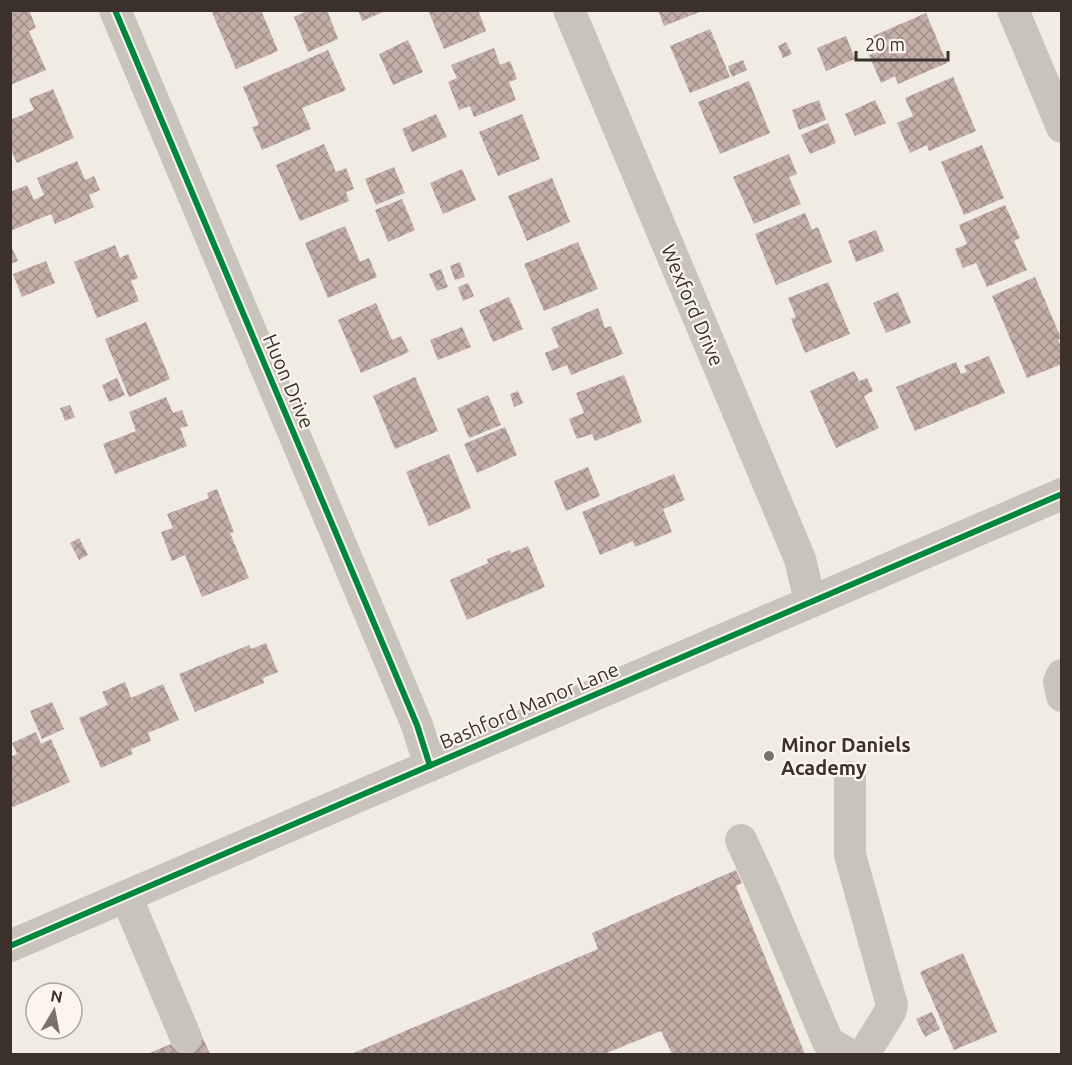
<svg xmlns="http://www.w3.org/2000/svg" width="1072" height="1065" font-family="Ubuntu,sans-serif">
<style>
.building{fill:url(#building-cross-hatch)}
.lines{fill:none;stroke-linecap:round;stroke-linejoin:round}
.minor{stroke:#c9c3be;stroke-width:32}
.cycleway-casing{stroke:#fbf5ee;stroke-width:10}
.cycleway{stroke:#00873e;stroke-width:6}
.poi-dot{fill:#7a716c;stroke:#fbf5ee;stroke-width:2}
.labels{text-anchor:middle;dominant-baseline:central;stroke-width:4.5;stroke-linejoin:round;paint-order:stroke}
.street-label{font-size:20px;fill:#3b302b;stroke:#fbf5ee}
.poi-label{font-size:20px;font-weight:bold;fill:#3b302b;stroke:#fbf5ee;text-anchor:start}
</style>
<defs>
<pattern id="building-cross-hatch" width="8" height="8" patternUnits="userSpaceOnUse" patternTransform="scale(1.5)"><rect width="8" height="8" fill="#c3afa7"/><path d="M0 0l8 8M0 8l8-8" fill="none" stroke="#a08f88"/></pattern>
</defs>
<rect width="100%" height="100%" fill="#f0ebe5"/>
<path class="building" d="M 19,10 L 29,10 L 36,28 L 29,31 L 46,70 L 10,85 L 10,14 Z
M 211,10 L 261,10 L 278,51 L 236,69 Z
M 309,10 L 327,10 L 338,39 L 308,52 L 294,17 Z
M 358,10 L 388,10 L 362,21 Z
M 428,10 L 478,10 L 486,31 L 444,49 Z
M 658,10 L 702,10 L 702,11 L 664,26 Z
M 926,13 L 947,63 L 898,84 L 895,76 L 881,83 L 869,55 L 880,51 L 873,36 Z
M 710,29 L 730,77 L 690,93 L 670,46 Z
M 846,36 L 855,59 L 826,71 L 817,48 Z
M 408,40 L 423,72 L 393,85 L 379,54 Z
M 786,42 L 792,54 L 783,58 L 778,46 Z
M 494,48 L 500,65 L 510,61 L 517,79 L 509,82 L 516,100 L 474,117 L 470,106 L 459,110 L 448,82 L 457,78 L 451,65 Z
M 328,50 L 346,90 L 302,108 L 311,129 L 262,150 L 252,127 L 259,125 L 243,87 Z
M 743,60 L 747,70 L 732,77 L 728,66 Z
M 953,77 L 976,131 L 929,151 L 927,145 L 910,153 L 897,123 L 913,116 L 905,98 Z
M 749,81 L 770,133 L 720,154 L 698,102 Z
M 53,89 L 74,138 L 17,163 L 10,148 L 10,120 L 34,110 L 29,99 Z
M 819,100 L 826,120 L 799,130 L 792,110 Z
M 875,100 L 886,123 L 855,136 L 845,114 Z
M 436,114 L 447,137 L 412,152 L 402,129 Z
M 522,114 L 540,159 L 498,176 L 479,132 Z
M 828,123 L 836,143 L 810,154 L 801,135 Z
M 324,144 L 336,172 L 346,168 L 354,189 L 346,192 L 349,201 L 300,221 L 276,165 Z
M 982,145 L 1004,198 L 964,215 L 941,162 Z
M 789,154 L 797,174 L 789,177 L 801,204 L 754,224 L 733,177 Z
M 77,161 L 85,180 L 94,176 L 100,190 L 89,195 L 94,207 L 55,224 L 51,214 L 10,231 L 10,192 L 27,185 L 34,200 L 44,195 L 37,178 Z
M 394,167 L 405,193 L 376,205 L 365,179 Z
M 462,169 L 476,200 L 443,214 L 430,183 Z
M 552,178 L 570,222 L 527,241 L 508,196 Z
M 402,199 L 415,230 L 388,242 L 375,210 Z
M 1005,205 L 1020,238 L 1014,241 L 1027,270 L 987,287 L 976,263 L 963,268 L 955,249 L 967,244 L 959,225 Z
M 805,213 L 812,230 L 818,227 L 832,262 L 776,285 L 755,234 Z
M 345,226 L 360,262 L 369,258 L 377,277 L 328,298 L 305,243 Z
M 876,230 L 884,251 L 856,262 L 848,241 Z
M 578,242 L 598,289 L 544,311 L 524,264 Z
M 10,244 L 18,261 L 10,264 Z
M 115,245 L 120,258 L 128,254 L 138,278 L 131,281 L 139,301 L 97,318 L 74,262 Z
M 46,261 L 55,283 L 22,297 L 13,274 Z
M 460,262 L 465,277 L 455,280 L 450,266 Z
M 441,269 L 448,287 L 437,291 L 429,274 Z
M 1035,277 L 1061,338 L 1058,340 L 1062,348 L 1062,364 L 1027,378 L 992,296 Z
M 828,282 L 850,334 L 805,353 L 791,319 L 796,317 L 788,298 Z
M 468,283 L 474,296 L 463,301 L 458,287 Z
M 898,292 L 911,323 L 886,333 L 873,303 Z
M 509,297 L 523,329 L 493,342 L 479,310 Z
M 376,303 L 392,340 L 401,336 L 409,352 L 361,373 L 338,320 Z
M 598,308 L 605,328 L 611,326 L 623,354 L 571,375 L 567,365 L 552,371 L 545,353 L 559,347 L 551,328 Z
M 146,322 L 170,379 L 129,397 L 105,339 Z
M 462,327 L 471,347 L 438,360 L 430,340 Z
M 989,356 L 1005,393 L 915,431 L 896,387 L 956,362 L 961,374 L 967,372 L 964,366 Z
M 854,371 L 859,381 L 867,378 L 873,391 L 864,396 L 879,428 L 836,448 L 810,391 Z
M 624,375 L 642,422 L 595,441 L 592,434 L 577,439 L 569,419 L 584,413 L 576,393 Z
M 415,377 L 438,431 L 395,449 L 373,396 Z
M 117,378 L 125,395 L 109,402 L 102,385 Z
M 518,391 L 523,403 L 514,407 L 510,394 Z
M 488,395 L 501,425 L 469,438 L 457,409 Z
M 166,397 L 173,413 L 182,410 L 188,426 L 180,428 L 187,446 L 115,474 L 103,444 L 136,431 L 129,412 Z
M 70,405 L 75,417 L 65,421 L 60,408 Z
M 505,427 L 517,455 L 477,473 L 464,444 Z
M 449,454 L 471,508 L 429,526 L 406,472 Z
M 588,467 L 600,496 L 566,511 L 554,481 Z
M 674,474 L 685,500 L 663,509 L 672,532 L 635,547 L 633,541 L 600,555 L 582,512 Z
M 217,489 L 234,532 L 230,533 L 249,578 L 202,597 L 185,555 L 172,561 L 161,532 L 173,528 L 167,514 L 209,498 L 207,493 Z
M 79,538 L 88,555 L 79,560 L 70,543 Z
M 528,546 L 545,587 L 467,620 L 450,580 L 488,563 L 487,559 L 510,550 L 511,553 Z
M 266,643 L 278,672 L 263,678 L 264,683 L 195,712 L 179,674 L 249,645 L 251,649 Z
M 125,682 L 131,698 L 163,684 L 179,720 L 148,733 L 151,741 L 131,749 L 133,754 L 101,768 L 79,718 L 108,705 L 102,692 Z
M 52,702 L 64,729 L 42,739 L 30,711 Z
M 36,732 L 41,744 L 51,739 L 70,782 L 13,807 L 10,801 L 10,757 L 17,754 L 12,743 Z
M 736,870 L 742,883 L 736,886 L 737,889 L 805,1054 L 672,1054 L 661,1031 L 604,1054 L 351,1054 L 598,949 L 592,933 Z
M 963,953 L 997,1032 L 954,1050 L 920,972 Z
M 932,1012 L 940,1029 L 925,1037 L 916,1019 Z
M 200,1032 L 210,1054 L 147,1054 Z"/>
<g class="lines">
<path class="minor" d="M 115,10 L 417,725 L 430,766
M 569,10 L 800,559 L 810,601
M 1013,10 L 1062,127
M 1062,675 L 1059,682 L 1062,696
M 850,777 L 850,855 L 892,1005 L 890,1012 L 864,1054
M 741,840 L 764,890 L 828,1042 L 848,1054
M 126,896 L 186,1038
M 10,946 L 1062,494"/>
<g class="cycleway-casing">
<path id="cycleway" d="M 115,10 L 417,725 L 430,766
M 10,946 L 1062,494"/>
</g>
<use href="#cycleway" class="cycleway"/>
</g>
<circle class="poi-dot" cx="769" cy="756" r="6"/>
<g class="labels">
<g class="street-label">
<text transform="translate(693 305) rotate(67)">Wexford Drive</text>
<text transform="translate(289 381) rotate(67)">Huon Drive</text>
<text transform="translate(529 705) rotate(-23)">Bashford Manor Lane</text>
</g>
<g class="poi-label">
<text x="781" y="744">Minor Daniels<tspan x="781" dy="23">Academy</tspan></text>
</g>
</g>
<rect width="1072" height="1065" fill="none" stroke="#3b302b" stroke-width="24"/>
<g transform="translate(54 1011) rotate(10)"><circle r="28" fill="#fbf5ee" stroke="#aea6a0" stroke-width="1.5"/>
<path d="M0-4.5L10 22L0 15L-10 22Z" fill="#7a716c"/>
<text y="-9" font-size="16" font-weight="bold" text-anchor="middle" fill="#3b302b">N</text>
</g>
<path d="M856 51v9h92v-9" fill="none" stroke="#3b302b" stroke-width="3"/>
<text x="865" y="51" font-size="18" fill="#3b302b" stroke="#fbf5ee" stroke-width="4.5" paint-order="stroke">20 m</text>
</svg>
